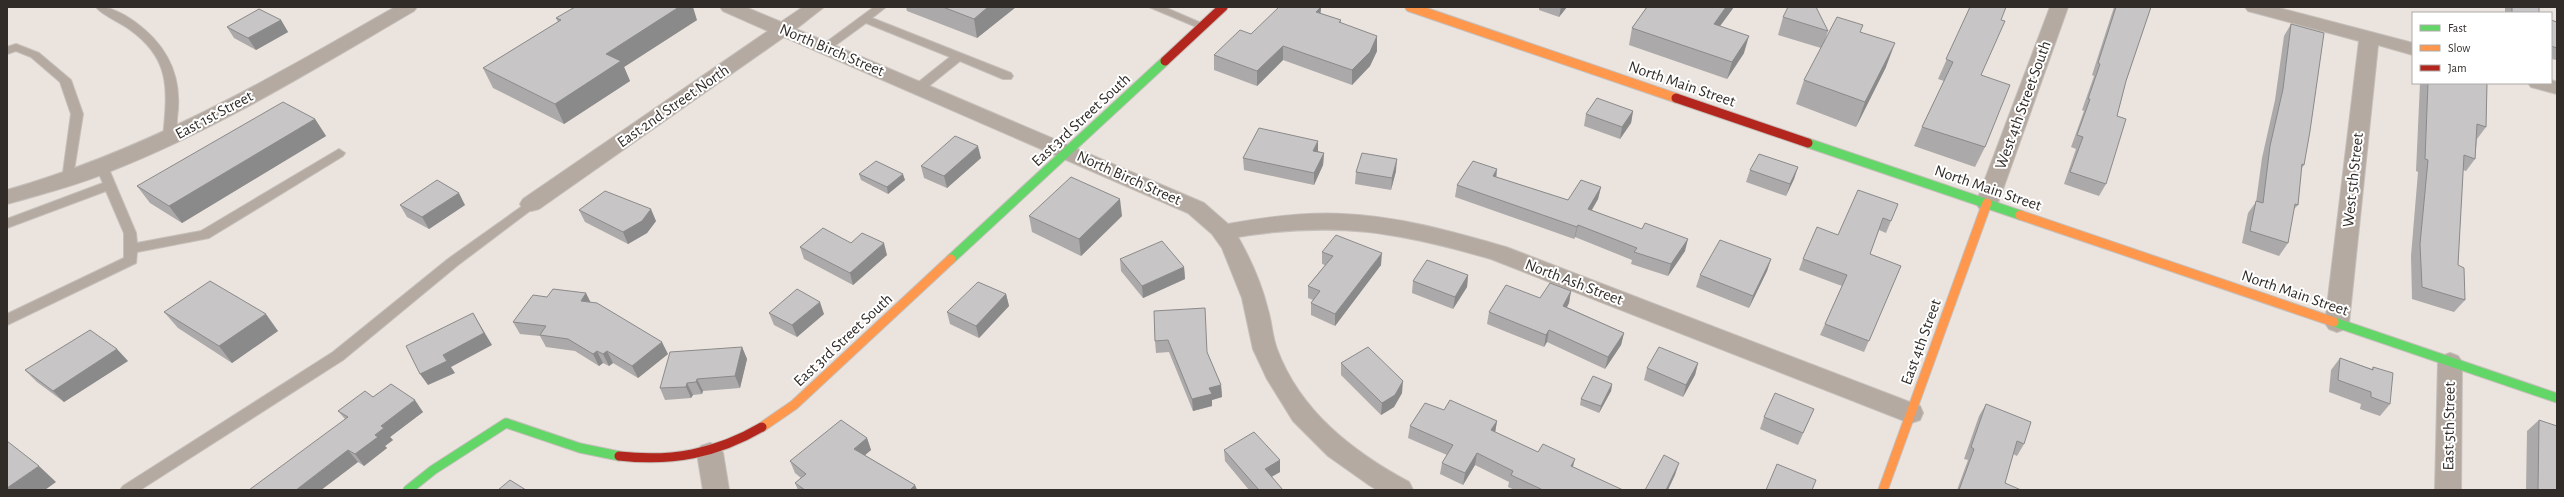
<svg xmlns="http://www.w3.org/2000/svg" width="2564" height="497" font-family="'Alegreya Sans',sans-serif">
<style>
.lines{fill:none;stroke-linecap:round;stroke-linejoin:round}
.lane-casing{stroke:#c5bfba;stroke-width:2}
.street-casing{stroke:#c5bfba;stroke-width:2}
.fast-casing{stroke:#c5bfba;stroke-width:11}
.slow-casing{stroke:#c5bfba;stroke-width:11}
.jam-casing{stroke:#c5bfba;stroke-width:11}
.lane{fill:#b4aaa2;fill-rule:evenodd}
.street{fill:#b4aaa2;fill-rule:evenodd}
.fast{stroke:#63d668;stroke-width:9}
.slow{stroke:#ff974d;stroke-width:9}
.jam{stroke:#b3261e;stroke-width:9}
.wall{fill:#aba9a9}
.shaded-wall{fill:#8b8a8a}
.building{fill:#c7c5c5;stroke:#8b8a8a}
.labels{text-anchor:middle;dominant-baseline:central;stroke-width:4;stroke-linejoin:round;paint-order:stroke}
.street-label{font-size:16px;fill:#312c28;stroke:#fff}
</style>
<rect width="100%" height="100%" fill="#ebe3de"/>
<g class="lines">
<g class="lane-casing">
<path id="lane" d="M 96,7 C 111,7 122,13 135,22 C 168,46 183,77 177,118 C 177,125 177,136 173,142 L 165,142 L 163,139 C 167,92 173,60 129,29 C 120,22 103,16 96,7 Z
M 874,7 L 886,7 L 872,18 L 1011,73 L 1013,76 L 1011,79 L 1003,79 L 960,61 L 924,90 L 916,90 L 914,87 L 916,84 L 950,57 L 866,23 L 829,50 L 821,50 L 819,48 L 821,46 Z
M 1149,7 L 1164,7 L 1208,26 L 1203,29 L 1199,28 Z
M 16,44 L 39,53 L 71,80 L 83,114 L 72,183 L 64,183 L 62,180 L 71,114 L 60,82 L 31,57 L 16,51 L 7,54 L 7,47 Z
M 339,149 L 345,153 L 343,156 L 209,238 L 137,252 L 136,263 L 7,325 L 7,314 L 124,258 L 124,233 L 106,191 L 7,228 L 7,219 L 103,183 L 96,167 L 98,164 L 102,163 L 108,167 L 136,233 L 137,243 L 201,231 Z
M 531,200 L 535,201 L 537,204 L 535,207 L 458,265 L 343,360 L 140,490 L 120,490 L 123,486 L 333,352 L 448,259 Z"/>
</g>
<g class="street-casing">
<path id="street" d="M 395,7 L 417,7 L 414,11 C 316,68 218,129 111,171 C 78,185 42,194 7,204 L 7,190 C 148,150 269,79 395,7 Z
M 720,7 L 745,7 L 781,22 L 803,7 L 824,7 L 796,29 L 1204,203 L 1228,224 C 1266,217 1304,212 1343,214 C 1398,216 1453,232 1506,247 L 1920,406 L 1923,413 L 1920,420 L 1911,423 L 1902,420 L 1491,259 C 1397,232 1335,221 1238,237 C 1251,260 1262,285 1268,310 C 1272,323 1272,336 1277,349 C 1300,411 1353,452 1409,482 L 1413,490 L 1377,490 L 1369,485 L 1328,456 L 1293,421 L 1267,379 L 1253,349 L 1242,298 L 1222,248 L 1212,234 L 1188,213 L 784,37 L 539,209 L 531,211 L 523,209 L 520,204 L 523,199 L 768,31 L 723,11 Z
M 2050,7 L 2068,7 L 1998,203 L 1995,208 L 1987,210 L 1979,208 L 1976,203 Z
M 2245,7 L 2275,7 L 2413,43 L 2413,55 L 2378,45 L 2349,323 L 2345,329 L 2337,332 L 2329,329 L 2325,323 L 2359,41 L 2248,11 Z
M 2551,80 L 2557,82 L 2557,94 L 2531,87 L 2528,83 L 2551,83 Z
M 2450,353 L 2458,356 L 2462,362 L 2461,490 L 2435,490 L 2438,362 L 2442,356 Z
M 710,443 L 719,446 L 723,453 L 729,490 L 703,490 L 697,453 L 701,446 Z"/>
</g>
<g class="fast-casing">
<path id="fast" d="M 1808,143 L 2020,215
M 951,259 L 1165,61
M 2334,322 L 2557,398
M 408,490 L 433,470 L 506,423 L 580,448 L 619,456"/>
</g>
<g class="slow-casing">
<path id="slow" d="M 1410,7 L 1676,98
M 2020,215 L 2334,322
M 762,427 L 794,405 L 951,259
M 1883,490 L 1987,203"/>
</g>
<g class="jam-casing">
<path id="jam" d="M 1165,61 L 1223,7
M 1676,98 L 1808,143
M 619,456 C 671,462 716,454 762,427"/>
</g>
<use href="#lane" class="lane"/>
<use href="#street" class="street"/>
<use href="#fast" class="fast"/>
<use href="#slow" class="slow"/>
<use href="#jam" class="jam"/>
</g>
<path class="wall" d="M 906,7 L 1016,7 L 977,38 L 907,11 Z
M 1321,7 L 1320,13 L 1341,20 L 1341,23 L 1377,51 L 1370,66 L 1352,85 L 1283,60 L 1257,86 L 1214,70 L 1214,55 L 1251,34 Z
M 1539,7 L 1567,7 L 1559,17 L 1539,10 Z
M 1643,7 L 1734,7 L 1720,26 L 1744,53 L 1727,79 L 1629,45 L 1632,28 L 1646,8 Z
M 1970,7 L 1981,75 L 1985,147 L 1975,167 L 1914,146 L 1922,127 L 1944,81 L 1938,79 Z
M 2114,7 L 2151,7 L 2126,81 L 2117,116 L 2106,184 L 2099,196 L 2064,184 L 2076,149 L 2071,147 L 2084,111 L 2082,110 L 2094,76 L 2092,75 Z
M 2505,7 L 2539,7 L 2539,13 L 2505,13 Z
M 1783,17 L 1828,31 L 1825,40 L 1861,32 L 1886,67 L 1856,127 L 1796,104 L 1804,80 L 1821,48 L 1778,35 Z
M 556,18 L 697,20 L 624,67 L 630,81 L 564,124 L 493,88 L 483,68 L 558,22 Z
M 281,20 L 288,32 L 256,50 L 234,38 L 227,27 Z
M 2551,20 L 2557,22 L 2557,60 L 2551,59 Z
M 2291,24 L 2304,165 L 2301,169 L 2298,205 L 2293,210 L 2288,243 L 2279,256 L 2242,243 L 2248,213 L 2256,202 L 2262,158 L 2275,100 L 2284,36 Z
M 2420,83 L 2487,83 L 2486,127 L 2477,139 L 2475,159 L 2466,171 L 2463,170 L 2458,265 L 2465,300 L 2454,312 L 2412,299 L 2411,256 L 2418,172 L 2416,171 Z
M 1633,111 L 1631,123 L 1620,139 L 1584,126 L 1586,114 Z
M 315,119 L 326,136 L 182,223 L 150,203 L 137,186 Z
M 1318,141 L 1318,151 L 1324,153 L 1323,165 L 1314,185 L 1244,170 L 1243,158 Z
M 981,158 L 947,188 L 924,178 L 921,166 Z
M 1798,167 L 1794,179 L 1786,196 L 1746,182 L 1750,170 Z
M 1396,171 L 1391,190 L 1355,184 L 1356,172 Z
M 859,174 L 905,180 L 888,194 L 861,180 Z
M 1496,177 L 1568,200 L 1601,187 L 1598,199 L 1592,210 L 1685,251 L 1668,276 L 1631,264 L 1632,260 L 1575,237 L 1574,239 L 1455,197 L 1457,185 Z
M 1898,204 L 1886,233 L 1879,230 L 1870,254 L 1901,266 L 1864,352 L 1820,335 L 1842,286 L 1799,270 L 1803,259 L 1838,235 Z
M 400,205 L 465,205 L 429,229 L 407,217 Z
M 579,210 L 656,221 L 647,233 L 628,244 L 585,222 Z
M 1029,216 L 1122,216 L 1081,256 L 1032,232 Z
M 851,243 L 887,255 L 853,285 L 804,259 L 800,247 Z
M 1322,252 L 1381,265 L 1335,326 L 1311,315 L 1311,303 L 1313,300 L 1308,298 L 1308,286 L 1325,265 L 1322,264 Z
M 1120,259 L 1184,267 L 1185,279 L 1143,298 L 1121,271 Z
M 1771,259 L 1767,271 L 1749,308 L 1696,287 L 1700,275 Z
M 1468,275 L 1467,287 L 1453,309 L 1412,293 L 1413,281 Z
M 1571,291 L 1569,303 L 1567,307 L 1624,333 L 1621,345 L 1605,369 L 1547,342 L 1544,347 L 1487,324 L 1489,312 L 1540,298 Z
M 1006,294 L 1009,306 L 979,338 L 950,324 L 947,312 Z
M 547,297 L 590,302 L 668,354 L 638,378 L 613,363 L 609,366 L 603,363 L 599,366 L 575,351 L 546,347 L 540,336 L 520,334 L 513,322 Z
M 1154,311 L 1207,352 L 1221,385 L 1222,397 L 1212,400 L 1212,406 L 1193,411 L 1169,352 L 1156,353 L 1155,341 Z
M 164,312 L 278,331 L 232,363 L 178,328 Z
M 769,313 L 824,314 L 797,337 L 774,325 Z
M 742,347 L 747,359 L 740,388 L 703,391 L 702,394 L 693,395 L 691,398 L 665,400 L 660,388 Z
M 2340,358 L 2372,369 L 2373,367 L 2390,404 L 2380,416 L 2360,409 L 2361,404 L 2329,392 L 2331,370 Z
M 128,361 L 64,402 L 37,382 L 25,370 Z
M 1341,363 L 1402,393 L 1394,407 L 1381,415 L 1341,375 Z
M 1698,363 L 1695,375 L 1683,397 L 1644,380 L 1647,368 Z
M 1612,384 L 1611,391 L 1599,413 L 1580,405 L 1581,399 Z
M 373,397 L 423,412 L 390,437 L 393,440 L 385,446 L 387,448 L 364,466 L 358,462 L 321,490 L 345,419 L 338,411 Z
M 1986,404 L 2024,444 L 2017,456 L 2013,454 L 2005,483 L 2021,490 L 1957,490 L 1968,460 L 1964,459 L 1979,416 Z
M 1814,409 L 1798,445 L 1760,429 L 1764,417 Z
M 1444,410 L 1497,421 L 1495,432 L 1538,452 L 1573,467 L 1623,490 L 1515,490 L 1508,487 L 1509,482 L 1475,465 L 1463,485 L 1440,474 L 1442,463 L 1447,455 L 1408,438 L 1410,426 Z
M 2539,420 L 2557,490 L 2526,490 L 2527,431 Z
M 867,438 L 871,450 L 865,455 L 915,485 L 917,490 L 798,490 L 795,483 L 801,478 L 795,473 L 790,461 Z
M 1224,450 L 1280,460 L 1280,472 L 1272,477 L 1283,490 L 1249,490 L 1225,461 Z"/>
<path class="shaded-wall" d="M 679,7 L 693,7 L 697,20 L 624,67 L 630,81 L 564,124 L 555,104 L 606,54 Z
M 988,7 L 1016,7 L 977,38 L 974,19 Z
M 1321,7 L 1320,22 L 1316,12 Z
M 1561,7 L 1567,7 L 1559,17 Z
M 1726,7 L 1734,7 L 1709,41 L 1714,24 Z
M 281,20 L 288,32 L 256,50 L 248,38 Z
M 1377,36 L 1377,51 L 1370,66 L 1352,85 L 1352,70 Z
M 1749,36 L 1744,53 L 1727,79 L 1732,62 Z
M 1895,43 L 1886,67 L 1856,127 L 1865,102 Z
M 1283,46 L 1283,60 L 1257,86 L 1257,71 Z
M 1633,111 L 1631,123 L 1620,139 L 1622,127 Z
M 315,119 L 326,136 L 182,223 L 169,206 Z
M 1318,141 L 1318,153 L 1313,151 Z
M 978,146 L 981,158 L 947,188 L 944,176 Z
M 1324,153 L 1323,165 L 1314,185 L 1314,173 Z
M 1397,159 L 1396,171 L 1391,190 L 1392,178 Z
M 1798,167 L 1794,179 L 1786,196 L 1790,184 Z
M 1497,169 L 1496,181 L 1493,176 Z
M 903,174 L 905,180 L 888,194 L 887,187 Z
M 1601,187 L 1598,199 L 1585,221 L 1588,209 Z
M 459,193 L 465,205 L 429,229 L 422,217 Z
M 1120,199 L 1122,216 L 1081,256 L 1079,239 Z
M 651,209 L 656,221 L 647,233 L 628,244 L 623,232 Z
M 1578,225 L 1575,237 L 1574,239 L 1577,227 Z
M 1688,239 L 1685,251 L 1668,276 L 1671,264 Z
M 884,243 L 887,255 L 853,285 L 850,273 Z
M 1382,253 L 1381,265 L 1335,326 L 1335,314 Z
M 1771,259 L 1767,271 L 1749,308 L 1753,296 Z
M 1184,267 L 1185,279 L 1143,298 L 1142,286 Z
M 1468,275 L 1467,287 L 1453,309 L 1455,297 Z
M 1571,291 L 1569,303 L 1561,318 L 1563,306 Z
M 586,293 L 592,305 L 581,301 Z
M 1006,294 L 1009,306 L 979,338 L 976,326 Z
M 820,302 L 824,314 L 797,337 L 792,325 Z
M 473,313 L 492,345 L 451,367 L 455,373 L 428,385 L 420,374 L 443,355 Z
M 266,314 L 278,331 L 232,363 L 219,346 Z
M 1549,330 L 1547,342 L 1544,347 L 1546,335 Z
M 1624,333 L 1621,345 L 1605,369 L 1608,357 Z
M 662,342 L 668,354 L 638,378 L 632,366 Z
M 742,347 L 747,359 L 740,388 L 735,376 Z
M 117,349 L 128,361 L 64,402 L 53,391 Z
M 597,351 L 603,363 L 599,366 L 593,354 Z
M 607,351 L 613,363 L 609,366 L 603,354 Z
M 1698,363 L 1695,375 L 1683,397 L 1686,385 Z
M 697,379 L 703,391 L 702,394 L 696,382 Z
M 1403,381 L 1402,393 L 1394,407 L 1381,415 L 1382,403 Z
M 687,383 L 693,395 L 691,398 L 686,387 Z
M 1612,384 L 1611,391 L 1599,413 L 1601,406 Z
M 1221,385 L 1222,397 L 1212,400 L 1212,406 L 1193,411 L 1192,399 L 1209,388 Z
M 415,400 L 423,412 L 390,437 L 393,440 L 385,446 L 387,448 L 364,466 L 355,454 L 375,435 L 381,426 Z
M 1497,421 L 1495,433 L 1491,430 Z
M 867,438 L 871,450 L 858,461 L 854,449 Z
M 348,450 L 358,462 L 321,490 L 296,490 Z
M 1477,453 L 1475,465 L 1463,485 L 1465,473 Z
M 1575,459 L 1572,470 L 1571,466 Z
M 1280,460 L 1280,472 L 1265,480 L 1265,469 Z
M 1679,463 L 1675,475 L 1668,490 L 1666,490 Z
M 39,466 L 56,482 L 45,490 L 7,490 L 7,488 Z
M 915,485 L 917,490 L 910,490 Z"/>
<path class="building" d="M 575,7 L 679,7 L 606,54 L 621,61 L 555,104 L 483,68 L 561,20 L 556,18 Z
M 943,7 L 988,7 L 974,19 Z
M 1279,7 L 1321,7 L 1316,12 L 1341,20 L 1339,22 L 1377,36 L 1370,52 L 1352,70 L 1283,46 L 1257,71 L 1214,55 L 1240,30 L 1251,34 Z
M 1647,7 L 1726,7 L 1714,24 L 1749,36 L 1732,62 L 1632,28 Z
M 1788,7 L 1816,7 L 1828,31 L 1783,17 Z
M 1970,7 L 2006,7 L 2001,20 L 2005,21 L 1981,75 L 2010,85 L 1985,147 L 1922,127 L 1953,62 L 1946,59 Z
M 2116,7 L 2151,7 L 2126,81 L 2117,116 L 2126,119 L 2106,184 L 2070,172 L 2083,137 L 2077,135 L 2090,99 L 2088,99 L 2100,64 L 2098,63 Z
M 2512,7 L 2539,7 L 2539,13 L 2512,13 Z
M 259,9 L 281,20 L 248,38 L 227,27 Z
M 1837,17 L 1863,25 L 1860,32 L 1895,43 L 1865,102 L 1804,80 Z
M 2551,20 L 2557,22 L 2557,48 L 2551,46 Z
M 2291,24 L 2324,33 L 2310,131 L 2304,165 L 2302,164 L 2298,205 L 2295,204 L 2288,243 L 2250,231 L 2256,201 L 2263,203 L 2270,146 L 2283,89 Z
M 2428,83 L 2487,83 L 2486,127 L 2477,124 L 2475,159 L 2464,155 L 2458,265 L 2464,268 L 2465,300 L 2422,287 L 2420,244 L 2428,160 L 2425,159 Z
M 1597,98 L 1633,111 L 1622,127 L 1586,114 Z
M 283,102 L 315,119 L 169,206 L 137,186 Z
M 1259,128 L 1318,141 L 1313,151 L 1324,153 L 1314,173 L 1243,158 Z
M 955,136 L 978,146 L 944,176 L 921,166 Z
M 1362,153 L 1397,159 L 1392,178 L 1356,172 Z
M 1759,154 L 1798,167 L 1790,184 L 1750,170 Z
M 876,161 L 903,174 L 887,187 L 859,174 Z
M 1473,161 L 1497,169 L 1493,176 L 1568,200 L 1581,180 L 1601,187 L 1588,209 L 1642,229 L 1645,223 L 1688,239 L 1671,264 L 1634,252 L 1637,248 L 1578,225 L 1577,227 L 1457,185 Z
M 1071,177 L 1120,199 L 1079,239 L 1029,216 Z
M 437,180 L 459,193 L 422,217 L 400,205 Z
M 1858,190 L 1898,204 L 1891,221 L 1883,218 L 1870,254 L 1901,266 L 1869,341 L 1825,324 L 1847,275 L 1803,259 L 1817,227 L 1838,235 Z
M 605,191 L 651,209 L 642,221 L 623,232 L 579,210 Z
M 823,228 L 851,243 L 862,233 L 884,243 L 850,273 L 800,247 Z
M 1336,235 L 1382,253 L 1335,314 L 1311,303 L 1320,291 L 1308,286 L 1333,256 L 1322,252 Z
M 1720,240 L 1771,259 L 1753,296 L 1700,275 Z
M 1162,241 L 1184,267 L 1142,286 L 1120,259 Z
M 1427,260 L 1468,275 L 1455,297 L 1413,281 Z
M 210,281 L 266,314 L 219,346 L 164,312 Z
M 978,282 L 1006,294 L 976,326 L 947,312 Z
M 1550,283 L 1571,291 L 1563,306 L 1624,333 L 1608,357 L 1549,330 L 1546,335 L 1489,312 L 1506,285 L 1540,298 Z
M 553,289 L 586,293 L 581,301 L 597,303 L 662,342 L 632,366 L 607,351 L 603,354 L 597,351 L 593,354 L 568,339 L 540,335 L 546,326 L 513,322 L 533,295 L 547,297 Z
M 797,289 L 820,302 L 792,325 L 769,313 Z
M 1205,308 L 1207,352 L 1221,385 L 1209,388 L 1212,394 L 1192,399 L 1168,340 L 1155,341 L 1154,311 Z
M 473,313 L 484,333 L 443,355 L 447,361 L 420,374 L 406,346 Z
M 90,330 L 117,349 L 53,391 L 25,370 Z
M 742,347 L 735,376 L 697,379 L 696,382 L 687,383 L 686,387 L 660,388 L 670,352 Z
M 1368,347 L 1403,381 L 1395,395 L 1382,403 L 1341,363 Z
M 1659,347 L 1698,363 L 1686,385 L 1647,368 Z
M 2340,358 L 2373,370 L 2373,367 L 2393,373 L 2390,404 L 2371,397 L 2371,392 L 2338,380 Z
M 1593,376 L 1612,384 L 1601,406 L 1581,399 Z
M 391,384 L 415,400 L 381,426 L 384,428 L 375,435 L 378,437 L 355,454 L 348,450 L 296,490 L 249,490 L 348,417 L 338,411 L 365,391 L 373,397 Z
M 1775,393 L 1814,409 L 1803,433 L 1764,417 Z
M 1450,400 L 1497,421 L 1491,430 L 1538,452 L 1543,444 L 1575,459 L 1571,466 L 1623,490 L 1543,490 L 1511,475 L 1513,471 L 1477,453 L 1465,473 L 1442,463 L 1453,445 L 1410,426 L 1425,403 L 1444,410 Z
M 1986,404 L 2031,422 L 2024,444 L 2017,441 L 2005,483 L 2021,490 L 1959,490 L 1974,449 L 1971,447 Z
M 841,420 L 867,438 L 854,449 L 915,485 L 910,490 L 805,490 L 795,483 L 806,474 L 790,461 Z
M 2539,420 L 2557,426 L 2557,490 L 2538,490 Z
M 1254,432 L 1280,460 L 1265,469 L 1283,490 L 1259,490 L 1224,450 Z
M 7,441 L 39,466 L 7,488 Z
M 1664,455 L 1679,463 L 1666,490 L 1645,490 Z
M 1777,464 L 1816,480 L 1812,490 L 1766,490 Z
M 510,480 L 526,490 L 498,490 Z"/>
<g class="labels">
<g class="street-label">
<text transform="translate(832 50) rotate(23)">North Birch Street</text>
<text transform="translate(1682 84) rotate(19)">North Main Street</text>
<text transform="translate(2023 105) rotate(-70)">West 4th Street South</text>
<text transform="translate(673 106) rotate(-35)">East 2nd Street North</text>
<text transform="translate(214 115) rotate(-28)">East 1st Street</text>
<text transform="translate(1081 120) rotate(-43)">East 3rd Street South</text>
<text transform="translate(1129 178) rotate(24)">North Birch Street</text>
<text transform="translate(2353 180) rotate(-84)">West 5th Street</text>
<text transform="translate(1988 188) rotate(19)">North Main Street</text>
<text transform="translate(1574 282) rotate(21)">North Ash Street</text>
<text transform="translate(2295 293) rotate(19)">North Main Street</text>
<text transform="translate(843 340) rotate(-43)">East 3rd Street South</text>
<text transform="translate(1921 342) rotate(-70)">East 4th Street</text>
<text transform="translate(2449 426) rotate(-89)">East 5th Street</text>
</g>
</g>
<rect width="2564" height="497" fill="none" stroke="#312c28" stroke-width="16"/>
<rect x="2412" y="12" width="140" height="72" fill="#ffffff" stroke="#adaba9"/>
<rect x="2420" y="25" width="20" height="6" fill="#63d668" stroke="#adaba9"/>
<text x="2448" y="32" font-size="12" fill="#312c28">Fast</text>
<rect x="2420" y="45" width="20" height="6" fill="#ff974d" stroke="#adaba9"/>
<text x="2448" y="52" font-size="12" fill="#312c28">Slow</text>
<rect x="2420" y="65" width="20" height="6" fill="#b3261e" stroke="#adaba9"/>
<text x="2448" y="72" font-size="12" fill="#312c28">Jam</text>
</svg>
